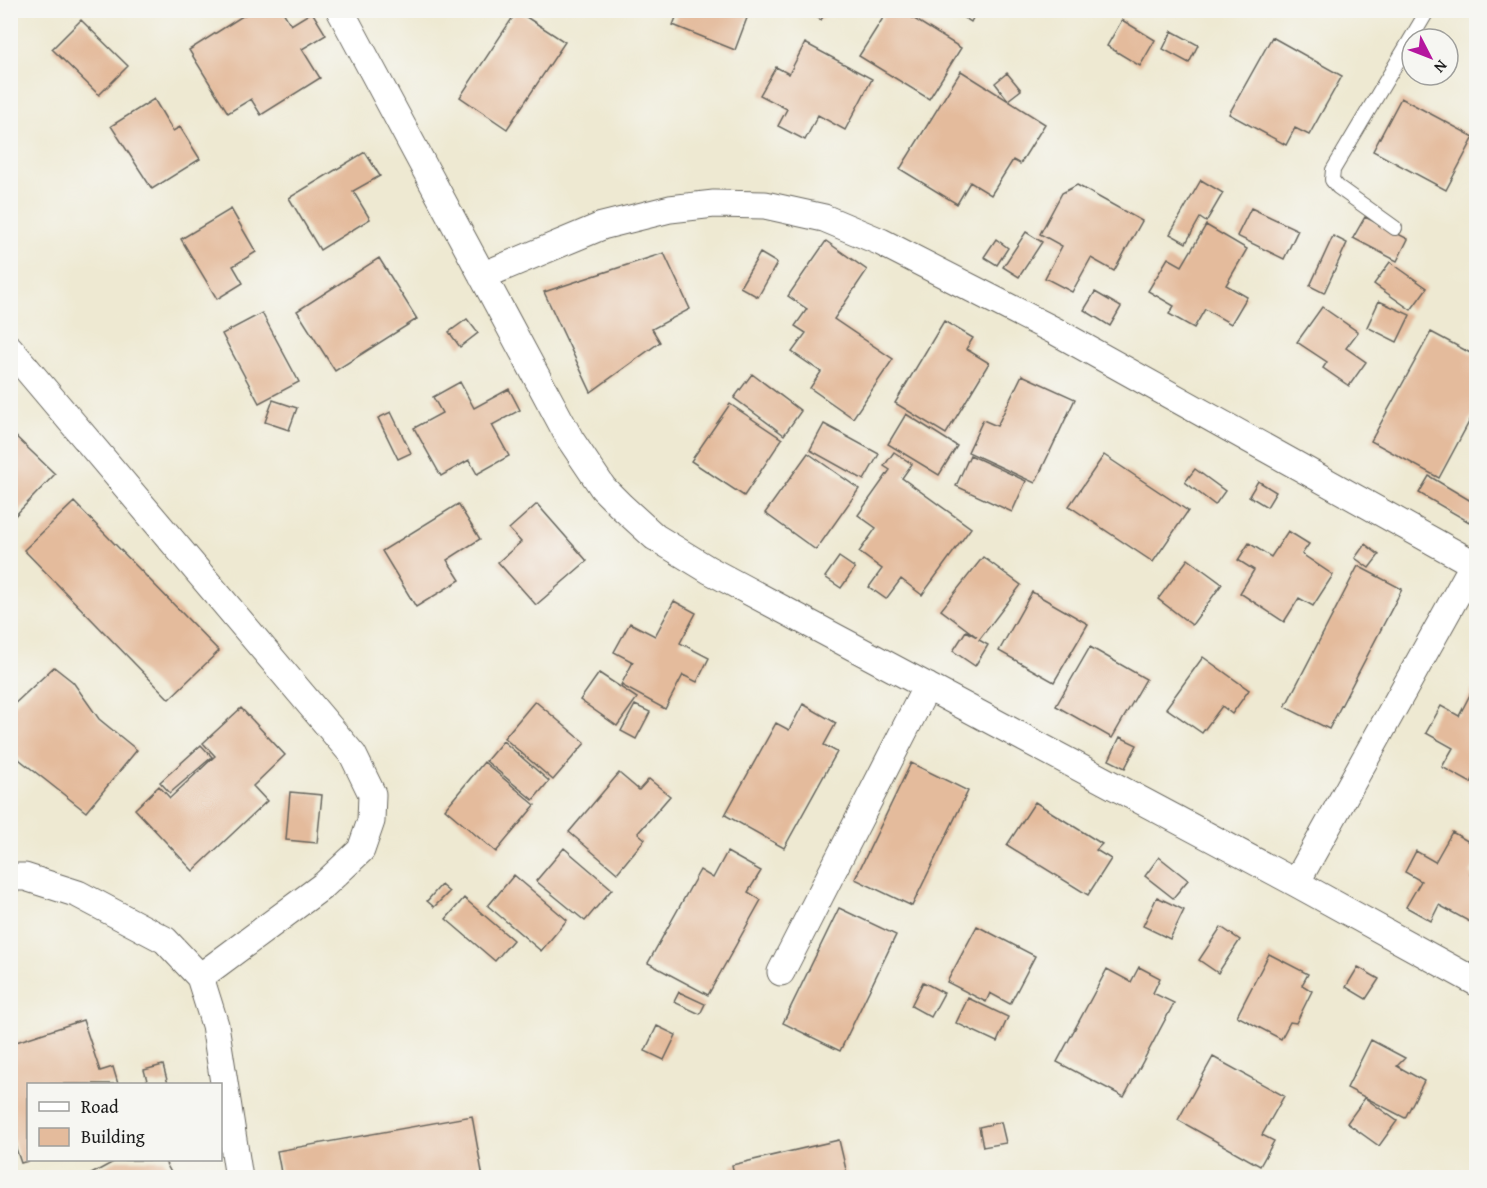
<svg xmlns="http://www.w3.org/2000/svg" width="1487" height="1188" font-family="'Gentium Book Plus',serif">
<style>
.building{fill:#e4bb9c}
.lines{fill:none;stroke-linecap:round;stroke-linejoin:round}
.service-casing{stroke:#66645c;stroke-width:16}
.minor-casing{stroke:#66645c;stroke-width:29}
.service{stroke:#fff;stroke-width:14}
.minor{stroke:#fff;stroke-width:27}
</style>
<rect width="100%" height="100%" fill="#f6f6f2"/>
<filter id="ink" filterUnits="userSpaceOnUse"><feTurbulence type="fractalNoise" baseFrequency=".0167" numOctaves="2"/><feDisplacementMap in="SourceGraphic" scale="12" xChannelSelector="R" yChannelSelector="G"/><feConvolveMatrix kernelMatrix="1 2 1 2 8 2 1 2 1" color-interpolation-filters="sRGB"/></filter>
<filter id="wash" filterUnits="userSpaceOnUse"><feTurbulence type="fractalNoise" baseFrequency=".008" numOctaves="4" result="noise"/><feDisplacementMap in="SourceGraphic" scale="24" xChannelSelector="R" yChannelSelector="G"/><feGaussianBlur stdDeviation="1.35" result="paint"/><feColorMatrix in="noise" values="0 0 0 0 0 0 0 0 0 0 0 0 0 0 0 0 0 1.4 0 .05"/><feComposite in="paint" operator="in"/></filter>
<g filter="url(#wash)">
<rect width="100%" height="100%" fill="#eee9d2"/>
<g id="blocks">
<path class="building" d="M 252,10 L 282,10 L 291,25 L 312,12 L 326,35 L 302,49 L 320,78 L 261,115 L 251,99 L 228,113 L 189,50 Z
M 679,10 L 750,10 L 735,50 L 673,25 Z
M 806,10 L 827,10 L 821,20 Z
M 888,10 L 900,10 L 961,48 L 929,99 L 859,56 Z
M 952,10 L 977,10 L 971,22 Z
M 517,11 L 565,42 L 507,129 L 460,97 Z
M 81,20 L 128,66 L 99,95 L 52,49 Z
M 1122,20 L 1155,40 L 1140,66 L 1107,46 Z
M 1172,31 L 1198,45 L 1189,63 L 1163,49 Z
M 1272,37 L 1342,76 L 1309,135 L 1295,128 L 1286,145 L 1229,114 Z
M 805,43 L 872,79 L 845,130 L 818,115 L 805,140 L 778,126 L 787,109 L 760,95 L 776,67 L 789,74 Z
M 961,71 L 1045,124 L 1020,164 L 1013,160 L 991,195 L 970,182 L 957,204 L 900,169 Z
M 1007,73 L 1021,90 L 1008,100 L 995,83 Z
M 1401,98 L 1474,137 L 1446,190 L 1373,151 Z
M 154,99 L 173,131 L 180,127 L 200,159 L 152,189 L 111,126 Z
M 365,152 L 380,176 L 353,191 L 370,219 L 320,250 L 289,198 Z
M 1201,180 L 1223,193 L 1206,222 L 1200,218 L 1186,243 L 1170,234 Z
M 1077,185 L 1142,221 L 1114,271 L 1091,258 L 1072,292 L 1045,278 L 1062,246 L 1040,234 L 1062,193 Z
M 1251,208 L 1298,230 L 1284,259 L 1237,236 Z
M 231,209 L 256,252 L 233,266 L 243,283 L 217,299 L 181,239 Z
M 1365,217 L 1408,239 L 1397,261 L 1353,238 Z
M 1206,225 L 1247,249 L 1226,285 L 1247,297 L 1231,324 L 1205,309 L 1194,328 L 1169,314 L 1174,306 L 1148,291 L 1168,258 L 1182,266 Z
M 1026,232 L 1042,242 L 1019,277 L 1003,267 Z
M 1333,236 L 1347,243 L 1324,293 L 1310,286 Z
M 996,239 L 1008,248 L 997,265 L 984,257 Z
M 826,241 L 867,270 L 834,319 L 893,359 L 853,418 L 810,388 L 821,372 L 792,352 L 806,333 L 795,326 L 807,309 L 788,296 Z
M 664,253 L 690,309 L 652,329 L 660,342 L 591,392 L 544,292 Z
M 760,253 L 777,263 L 758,297 L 740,287 Z
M 379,258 L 417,319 L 335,371 L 297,311 Z
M 1390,262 L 1427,288 L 1411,310 L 1374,284 Z
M 1095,292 L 1121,307 L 1110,326 L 1084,310 Z
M 1379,301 L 1410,315 L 1397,342 L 1367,327 Z
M 1322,307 L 1358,332 L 1346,348 L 1366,362 L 1349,386 L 1323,368 L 1327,362 L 1297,342 Z
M 262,313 L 299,382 L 259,403 L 222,334 Z
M 467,319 L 478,333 L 460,347 L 449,332 Z
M 944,321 L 973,338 L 966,349 L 989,363 L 946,434 L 895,403 Z
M 1431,332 L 1476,356 L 1476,409 L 1439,478 L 1371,441 Z
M 752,374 L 801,411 L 784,435 L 734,398 Z
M 1022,375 L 1075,399 L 1035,483 L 968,452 L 983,420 L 997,426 Z
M 460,382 L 474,408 L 509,389 L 520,410 L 492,425 L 509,456 L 477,474 L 469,460 L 441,476 L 414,428 L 442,413 L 433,397 Z
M 273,400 L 297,408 L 289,430 L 265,422 Z
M 730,404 L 782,439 L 744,496 L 691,461 Z
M 391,412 L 411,453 L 398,459 L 378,418 Z
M 906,414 L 957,446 L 939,475 L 888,444 Z
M 824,424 L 879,454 L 864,480 L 810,450 Z
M 10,431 L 55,474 L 10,521 Z
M 894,452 L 912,464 L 902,478 L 971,528 L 922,595 L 901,579 L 886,599 L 869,587 L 882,569 L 859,552 L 876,528 L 858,515 L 890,470 L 884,466 Z
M 808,453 L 859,489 L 816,550 L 765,513 Z
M 970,455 L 1026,481 L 1012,512 L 956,486 Z
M 1104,455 L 1188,511 L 1153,562 L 1069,506 Z
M 1195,469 L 1225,491 L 1215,505 L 1185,482 Z
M 1429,476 L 1476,504 L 1476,509 L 1469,522 L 1419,493 Z
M 1258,481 L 1276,492 L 1267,507 L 1249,496 Z
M 74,502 L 219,651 L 169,699 L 24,550 Z
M 458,504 L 480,539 L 447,560 L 460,580 L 416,607 L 382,551 Z
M 537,504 L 587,561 L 536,605 L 498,562 L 521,542 L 509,529 Z
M 1288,531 L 1309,544 L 1302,554 L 1333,575 L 1313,606 L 1299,598 L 1284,622 L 1240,593 L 1254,570 L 1238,560 L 1249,543 L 1271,557 Z
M 1365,544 L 1379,555 L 1369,568 L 1355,558 Z
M 839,557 L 855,568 L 841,588 L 825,577 Z
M 983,557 L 1021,585 L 979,640 L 988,645 L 975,666 L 953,651 L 966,631 L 977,637 L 941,610 Z
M 1188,559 L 1222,584 L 1192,625 L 1158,599 Z
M 1358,566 L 1402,589 L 1329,729 L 1285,707 Z
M 1032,592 L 1088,624 L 1054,682 L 999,651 Z
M 674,601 L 696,613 L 680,643 L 709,658 L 697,682 L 683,675 L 665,709 L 621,685 L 633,662 L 614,652 L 630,623 L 655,636 Z
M 1090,647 L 1146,679 L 1112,738 L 1056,706 Z
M 1203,657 L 1249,690 L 1232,714 L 1222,706 L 1202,733 L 1166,708 Z
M 54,667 L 73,682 L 99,719 L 137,750 L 86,812 L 20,760 L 10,747 L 10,708 Z
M 599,673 L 637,698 L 617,726 L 580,700 Z
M 1476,683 L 1476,773 L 1471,783 L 1442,767 L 1453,748 L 1426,733 L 1441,706 L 1459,716 Z
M 535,701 L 585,743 L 553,780 L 504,738 Z
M 803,704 L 836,723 L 824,745 L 837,752 L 784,848 L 725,815 L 776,723 L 789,730 Z
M 635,705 L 650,712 L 636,739 L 621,731 Z
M 241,708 L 285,755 L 253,786 L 267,801 L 193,871 L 135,809 L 159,786 L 170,798 L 215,756 L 203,743 Z
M 1120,737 L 1137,745 L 1125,768 L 1109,760 Z
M 503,741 L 549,781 L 533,800 L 486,761 Z
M 201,745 L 212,757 L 170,793 L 160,782 Z
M 484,762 L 535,805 L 496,852 L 445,809 Z
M 911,763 L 968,791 L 912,906 L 855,879 Z
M 619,773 L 639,790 L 649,779 L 670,796 L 638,833 L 645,839 L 617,873 L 569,832 Z
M 290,792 L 322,795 L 317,843 L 286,840 Z
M 1035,802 L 1102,844 L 1096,850 L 1111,859 L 1088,895 L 1007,845 Z
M 1452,832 L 1476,846 L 1476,862 L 1470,874 L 1476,877 L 1476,909 L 1470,922 L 1439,905 L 1431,921 L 1406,907 L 1421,881 L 1405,872 L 1416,851 L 1435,862 Z
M 564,848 L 612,889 L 585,921 L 536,881 Z
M 727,852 L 761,871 L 748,892 L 761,900 L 708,995 L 648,963 L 700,870 L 713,878 Z
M 1159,857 L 1188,880 L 1173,898 L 1145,876 Z
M 514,875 L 567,920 L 541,951 L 488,906 Z
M 441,885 L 449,892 L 434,907 L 427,901 Z
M 1157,897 L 1184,910 L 1170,939 L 1143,926 Z
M 464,898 L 513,940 L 495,961 L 446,919 Z
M 839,908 L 896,935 L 840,1051 L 783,1023 Z
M 977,926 L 1035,956 L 1010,1004 L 990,993 L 986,1002 L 947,982 Z
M 1221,927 L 1240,940 L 1218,973 L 1199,960 Z
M 1269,954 L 1308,974 L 1302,985 L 1312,991 L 1296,1023 L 1290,1022 L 1281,1039 L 1237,1016 Z
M 1139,967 L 1160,978 L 1153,993 L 1174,1003 L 1124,1097 L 1057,1062 L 1107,969 L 1131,982 Z
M 1358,967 L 1379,979 L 1366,999 L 1346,987 Z
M 923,982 L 944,993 L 931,1017 L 911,1006 Z
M 679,992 L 705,1004 L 700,1014 L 674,1002 Z
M 968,998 L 1008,1017 L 997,1042 L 956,1023 Z
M 83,1020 L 100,1071 L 113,1067 L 118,1084 L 28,1084 L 28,1161 L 21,1163 L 10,1131 L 10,1044 Z
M 657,1026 L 676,1035 L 664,1060 L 645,1051 Z
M 1371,1040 L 1405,1058 L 1397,1066 L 1424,1081 L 1405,1118 L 1347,1088 Z
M 1213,1057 L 1284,1096 L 1262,1135 L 1274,1141 L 1260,1166 L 1178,1120 Z
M 163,1065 L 168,1084 L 148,1084 L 144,1070 Z
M 1365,1098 L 1397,1121 L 1379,1146 L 1347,1123 Z
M 472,1116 L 483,1178 L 282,1178 L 277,1151 Z
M 1001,1122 L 1006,1143 L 983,1147 L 979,1127 Z
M 839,1140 L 848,1178 L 735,1178 L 732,1165 Z
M 117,1160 L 164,1160 L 174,1178 L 84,1178 Z"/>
</g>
</g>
<g filter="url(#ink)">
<use href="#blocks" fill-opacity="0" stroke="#66645c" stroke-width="1.5"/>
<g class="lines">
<g class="service-casing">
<path id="service" d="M 1395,228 L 1338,187 L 1332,180 L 1333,170 L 1428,10"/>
</g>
<g class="minor-casing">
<path id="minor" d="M 340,10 L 570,439 L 603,488 L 621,506 L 655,537 L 709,570 L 1296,883 L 1476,982
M 482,276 L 602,226 L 670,209 L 714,204 L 765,205 L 824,218 L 881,242 L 1055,331 L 1474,564
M 10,349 L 353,755 L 372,794 L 371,821 L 361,850 L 324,885 L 200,977
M 10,877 L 25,877 L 78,894 L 165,940 L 200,977 L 215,1025 L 239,1178
M 1296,883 L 1476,560
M 781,972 L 927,686"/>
</g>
<use href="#service" class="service"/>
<use href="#minor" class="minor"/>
</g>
</g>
<rect width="1487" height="1188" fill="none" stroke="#f6f6f2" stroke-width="36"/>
<rect x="27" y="1083" width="195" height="78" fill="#f6f6f2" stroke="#9f9f9c" stroke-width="1.5"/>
<rect x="39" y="1102" width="30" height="9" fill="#ffffff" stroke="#9f9f9c" stroke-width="1.5"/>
<text x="81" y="1113" font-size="18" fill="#1c1c1c">Road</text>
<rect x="39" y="1128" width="30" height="18" fill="#e4bb9c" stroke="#9f9f9c" stroke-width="1.5"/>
<text x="81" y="1143" font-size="18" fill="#1c1c1c">Building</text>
<g transform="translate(1430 57) rotate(132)"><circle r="28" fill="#f6f6f2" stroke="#9f9f9c" stroke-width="1.5"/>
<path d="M0-4.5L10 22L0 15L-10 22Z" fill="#b5179e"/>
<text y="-9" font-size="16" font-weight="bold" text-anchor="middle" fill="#1c1c1c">N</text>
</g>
</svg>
